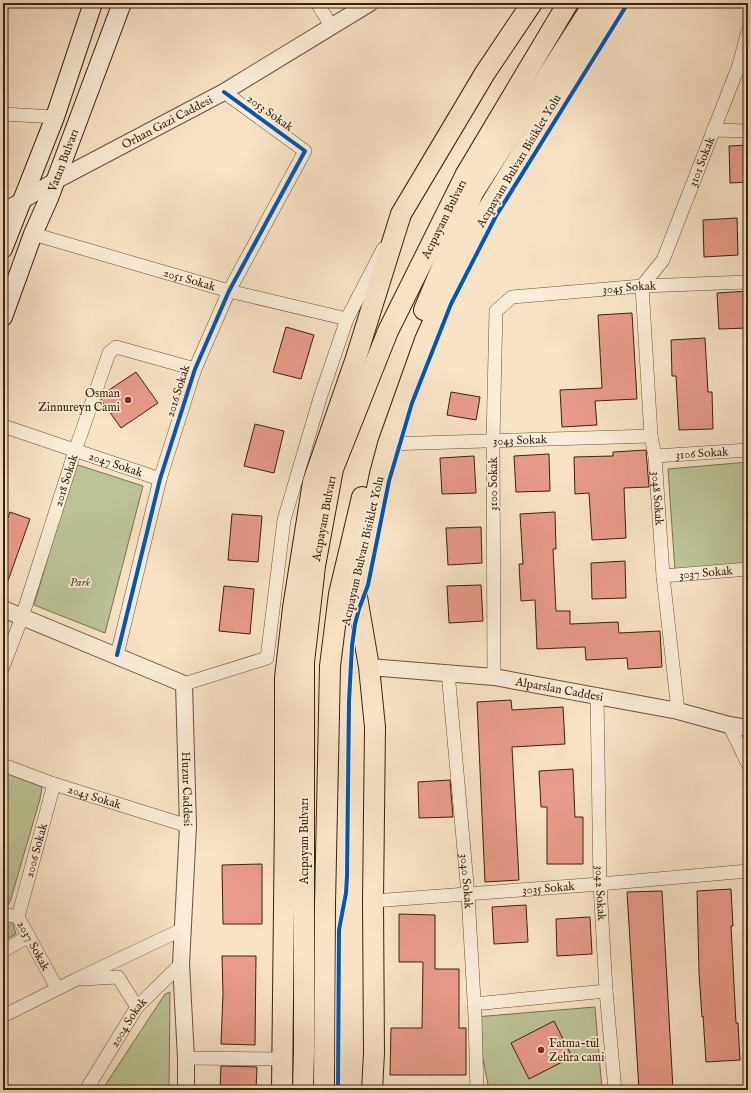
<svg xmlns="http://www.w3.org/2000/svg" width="751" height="1093" font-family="'IM FELL English',serif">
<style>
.green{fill:#bcc496;stroke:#7c7352}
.building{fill:#e99b89;stroke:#3b220e}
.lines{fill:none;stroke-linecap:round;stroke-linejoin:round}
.minor-casing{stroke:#6a523c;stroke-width:14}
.tertiary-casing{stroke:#6a523c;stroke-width:18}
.secondary-casing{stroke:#3b220e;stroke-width:20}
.primary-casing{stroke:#3b220e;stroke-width:22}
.minor{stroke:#faedd9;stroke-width:13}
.tertiary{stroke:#faedd9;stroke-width:16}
.secondary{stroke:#faedd9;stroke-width:18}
.primary{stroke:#f8e3c5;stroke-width:20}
.cycleway-casing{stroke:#faedd9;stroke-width:6}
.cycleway{stroke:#0057b8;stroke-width:4}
.poi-dot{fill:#8f2418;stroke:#faedd9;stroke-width:1.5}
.labels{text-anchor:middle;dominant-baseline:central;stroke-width:3.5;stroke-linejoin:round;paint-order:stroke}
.street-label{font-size:12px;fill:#3b220e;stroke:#faedd9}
.poi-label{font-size:12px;fill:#3b220e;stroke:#faedd9;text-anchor:end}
.park-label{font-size:12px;font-style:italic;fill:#5b4a30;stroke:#faedd9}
</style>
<rect width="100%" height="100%" fill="#f8e3c5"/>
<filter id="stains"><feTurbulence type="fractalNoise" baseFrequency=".005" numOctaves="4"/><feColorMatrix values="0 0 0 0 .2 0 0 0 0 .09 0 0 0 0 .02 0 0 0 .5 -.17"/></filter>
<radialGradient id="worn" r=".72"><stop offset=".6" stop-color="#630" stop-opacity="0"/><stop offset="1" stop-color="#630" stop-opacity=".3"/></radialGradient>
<path class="green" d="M 748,462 L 748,565 L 675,571 L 668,469 Z
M 75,464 L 143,486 L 105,633 L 34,605 Z
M 3,772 L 42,787 L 40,799 L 10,902 L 6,907 L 3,906 Z
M 3,919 L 12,921 L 16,934 L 3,941 Z
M 170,992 L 169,1090 L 102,1090 L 165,994 Z
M 595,1007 L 602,1090 L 489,1090 L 475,1017 Z"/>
<path class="building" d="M 748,145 L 748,182 L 730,183 L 729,146 Z
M 737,218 L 738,255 L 704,257 L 703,220 Z
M 748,291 L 748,328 L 719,329 L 717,293 Z
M 632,313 L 637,399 L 595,401 L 597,425 L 562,427 L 560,390 L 602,388 L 598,315 Z
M 286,327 L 314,335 L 301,379 L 273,372 Z
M 705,338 L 708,392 L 712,392 L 713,429 L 679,430 L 676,376 L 672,376 L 671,340 Z
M 136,372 L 158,403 L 121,428 L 101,400 L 103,394 Z
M 451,392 L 480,397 L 476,420 L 447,415 Z
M 255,424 L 284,431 L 274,473 L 244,466 Z
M 646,450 L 649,487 L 624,488 L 626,538 L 592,540 L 589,493 L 575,494 L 574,457 L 613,456 L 613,452 Z
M 549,454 L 550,491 L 516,492 L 514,456 Z
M 474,456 L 476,493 L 442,494 L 440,458 Z
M 10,512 L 30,519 L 5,589 L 3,589 L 3,530 Z
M 555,512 L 556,549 L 553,549 L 556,611 L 570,611 L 570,624 L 618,622 L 619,633 L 660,631 L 662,667 L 628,669 L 627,658 L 586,660 L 585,647 L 537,649 L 535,600 L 521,601 L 519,564 L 523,564 L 520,514 Z
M 232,514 L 262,516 L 258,562 L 228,560 Z
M 481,527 L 482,563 L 448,565 L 446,528 Z
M 625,561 L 626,598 L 592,599 L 591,563 Z
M 481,585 L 483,621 L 449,623 L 447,586 Z
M 224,586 L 254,589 L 250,634 L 219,631 Z
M 511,700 L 512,710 L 563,707 L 565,744 L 512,747 L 519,880 L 485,882 L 477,702 Z
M 573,769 L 575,817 L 583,817 L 583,864 L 547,864 L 547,807 L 541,807 L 539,771 Z
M 450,780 L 453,817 L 419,818 L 418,782 Z
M 262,864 L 262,924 L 223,924 L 222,865 Z
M 731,889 L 733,926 L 731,926 L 736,1023 L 738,1023 L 740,1060 L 706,1062 L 703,1016 L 702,1017 L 699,972 L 697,891 Z
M 662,891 L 673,1089 L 639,1090 L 627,892 Z
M 526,905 L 528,942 L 494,944 L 492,907 Z
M 399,914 L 435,915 L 435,969 L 459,969 L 459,1028 L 466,1028 L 466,1075 L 390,1075 L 391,1028 L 422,1028 L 423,962 L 399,962 Z
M 590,917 L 592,954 L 557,956 L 556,919 Z
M 222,956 L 256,956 L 255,1045 L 221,1044 L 223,993 Z
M 554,1021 L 572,1057 L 529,1079 L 511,1043 Z
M 221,1066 L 257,1067 L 256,1090 L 220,1090 Z"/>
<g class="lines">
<g class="minor-casing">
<g id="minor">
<path d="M 317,3 L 332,27"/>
<path d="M 3,114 L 55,117"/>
<path d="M 713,130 L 748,131"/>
<path id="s1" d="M 33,234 L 229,291 L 347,319"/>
<path id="s2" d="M 642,286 L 651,436 L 655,456 L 663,576 L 678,711"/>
<path id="s3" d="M 642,286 L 663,260 L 739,65 L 748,31"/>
<path id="s4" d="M 3,426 L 160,479"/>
<path id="s5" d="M 388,444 L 651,436"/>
<path id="s6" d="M 655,456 L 748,450"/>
<path id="s7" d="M 663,576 L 748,569"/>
<path d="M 117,655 L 160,479 L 195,369 L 229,291 L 305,151 L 224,92"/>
<path id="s8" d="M 3,667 L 22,617 L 75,451 L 109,353 L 116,347 L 195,369"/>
<path id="s9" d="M 448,672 L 468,895 L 475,1017 L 477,1090"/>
<path id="s10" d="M 494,677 L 493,440 L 496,311 L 512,297 L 642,286 L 748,282"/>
<path d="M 184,684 L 267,658 L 284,520 L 320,398 L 347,319 L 383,249"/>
<path id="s11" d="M 597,695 L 600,884 L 606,991 L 615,1090"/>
<path d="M 729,725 L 748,764"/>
<path id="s12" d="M 3,765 L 54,784 L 188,826"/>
<path id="s13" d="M 373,901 L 600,884 L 748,871"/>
<path id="s14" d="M 3,914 L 18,917 L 57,988"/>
<path id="s15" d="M 18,917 L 54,784"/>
<path d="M 3,951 L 29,936"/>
<path d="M 82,979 L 118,977 L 137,1007"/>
<path d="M 474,1004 L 606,991"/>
<path d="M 3,1016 L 75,980 L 183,929"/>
<path d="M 186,1058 L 282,1059"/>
<path id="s16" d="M 86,1090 L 137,1007 L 181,964"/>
</g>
</g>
<g class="tertiary-casing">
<g id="tertiary">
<path id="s17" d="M 3,212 L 55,181 L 224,92 L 370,3"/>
<path id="s18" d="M 3,609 L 184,684 L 188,826 L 181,964 L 186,1058 L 186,1090"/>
<path id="s19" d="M 369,667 L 494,677 L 678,711 L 729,725 L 748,728"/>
</g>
</g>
<g class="secondary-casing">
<g id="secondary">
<path d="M 3,249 L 55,117 L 93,3"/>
<path id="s20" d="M 3,317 L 33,234 L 49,198 L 122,3"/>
</g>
</g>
<g class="primary-casing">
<g id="primary">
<path d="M 424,310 L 473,193 L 594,3"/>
<path d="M 282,1090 L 285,815 L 285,678 L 293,608 L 313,482 L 356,358 L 401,214 L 485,73 L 532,3"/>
<path id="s21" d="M 303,1090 L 304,1051 L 304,662 L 315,566 L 333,469 L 388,331 L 466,174 L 568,3"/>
<path d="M 324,1090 L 325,904 L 330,666 L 339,594 L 362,497"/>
<path d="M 372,1090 L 374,1053 L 373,901 L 375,727 L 369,667 L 356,591 L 380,474 L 388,444 L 425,340 L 473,233 L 614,3"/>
</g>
</g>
<use href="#minor" class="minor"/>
<use href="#tertiary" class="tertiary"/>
<use href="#secondary" class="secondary"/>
<use href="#primary" class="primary"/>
<g class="cycleway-casing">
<path id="cycleway" d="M 117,655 L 160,479 L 195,369 L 229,291 L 305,151 L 224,92
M 338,1090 L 339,930 L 346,893 L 347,876 L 349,701 L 352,646 L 355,624 L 359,609 L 368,585 L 389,481 L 412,403 L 451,304 L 496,216 L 628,3"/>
</g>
<use href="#cycleway" class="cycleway"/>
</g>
<g class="poi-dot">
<circle cx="128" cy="400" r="4"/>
<circle cx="541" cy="1050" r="4"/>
</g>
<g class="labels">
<g class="street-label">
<text transform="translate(270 113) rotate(36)">2053 Sokak</text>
<text stroke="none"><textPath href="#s17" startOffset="187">Orhan Gazi Caddesi</textPath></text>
<text stroke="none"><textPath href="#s20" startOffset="168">Vatan Bulvarı</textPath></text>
<text transform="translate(519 161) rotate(-59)">Acıpayam Bulvarı Bisiklet Yolu</text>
<text stroke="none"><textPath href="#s3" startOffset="139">3101 Sokak</textPath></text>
<text stroke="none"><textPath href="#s21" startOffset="897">Acıpayam Bulvarı</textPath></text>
<text stroke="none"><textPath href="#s1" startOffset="163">2051 Sokak</textPath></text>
<text stroke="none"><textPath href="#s10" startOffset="505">3045 Sokak</textPath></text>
<text transform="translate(178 391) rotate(-72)">2016 Sokak</text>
<text stroke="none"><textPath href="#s5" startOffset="132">3043 Sokak</textPath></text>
<text stroke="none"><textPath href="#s6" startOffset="47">3106 Sokak</textPath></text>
<text stroke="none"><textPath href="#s4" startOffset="119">2047 Sokak</textPath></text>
<text stroke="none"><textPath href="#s8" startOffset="197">2018 Sokak</textPath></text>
<text transform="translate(493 484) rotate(-90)">3100 Sokak</text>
<text stroke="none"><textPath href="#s2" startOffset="213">3048 Sokak</textPath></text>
<text stroke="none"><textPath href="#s21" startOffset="573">Acıpayam Bulvarı</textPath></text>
<text transform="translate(363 551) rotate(-77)">Acıpayam Bulvarı Bisiklet Yolu</text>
<text stroke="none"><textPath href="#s7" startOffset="43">3037 Sokak</textPath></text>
<text stroke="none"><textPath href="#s19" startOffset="192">Alparslan Caddesi</textPath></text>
<text stroke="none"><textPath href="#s18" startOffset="301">Huzur Caddesi</textPath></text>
<text stroke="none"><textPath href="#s12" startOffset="97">2043 Sokak</textPath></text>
<text transform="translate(304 841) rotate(-90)">Acıpayam Bulvarı</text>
<text stroke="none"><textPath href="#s15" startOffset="69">2006 Sokak</textPath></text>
<text stroke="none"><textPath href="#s9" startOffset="210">3040 Sokak</textPath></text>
<text stroke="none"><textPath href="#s13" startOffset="176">3035 Sokak</textPath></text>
<text stroke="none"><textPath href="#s11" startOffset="198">3042 Sokak</textPath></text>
<text stroke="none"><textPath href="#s14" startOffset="48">2037 Sokak</textPath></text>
<text stroke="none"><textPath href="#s16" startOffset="80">2004 Sokak</textPath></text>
</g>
<g class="poi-label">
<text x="120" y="393">Osman<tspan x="120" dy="14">Zinnureyn Cami</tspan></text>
<text x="549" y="1043" text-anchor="start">Fatma-tül<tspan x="549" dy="14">Zehra cami</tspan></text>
</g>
<g class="park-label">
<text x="80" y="582">Park</text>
</g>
</g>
<rect width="751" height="1093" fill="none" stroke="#f8e3c5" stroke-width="16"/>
<rect x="4" y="4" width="743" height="1085" fill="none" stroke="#3b220e" stroke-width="2"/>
<rect x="8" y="8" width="735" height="1077" fill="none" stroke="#3b220e"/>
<rect width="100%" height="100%" filter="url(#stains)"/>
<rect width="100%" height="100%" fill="url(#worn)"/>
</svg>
